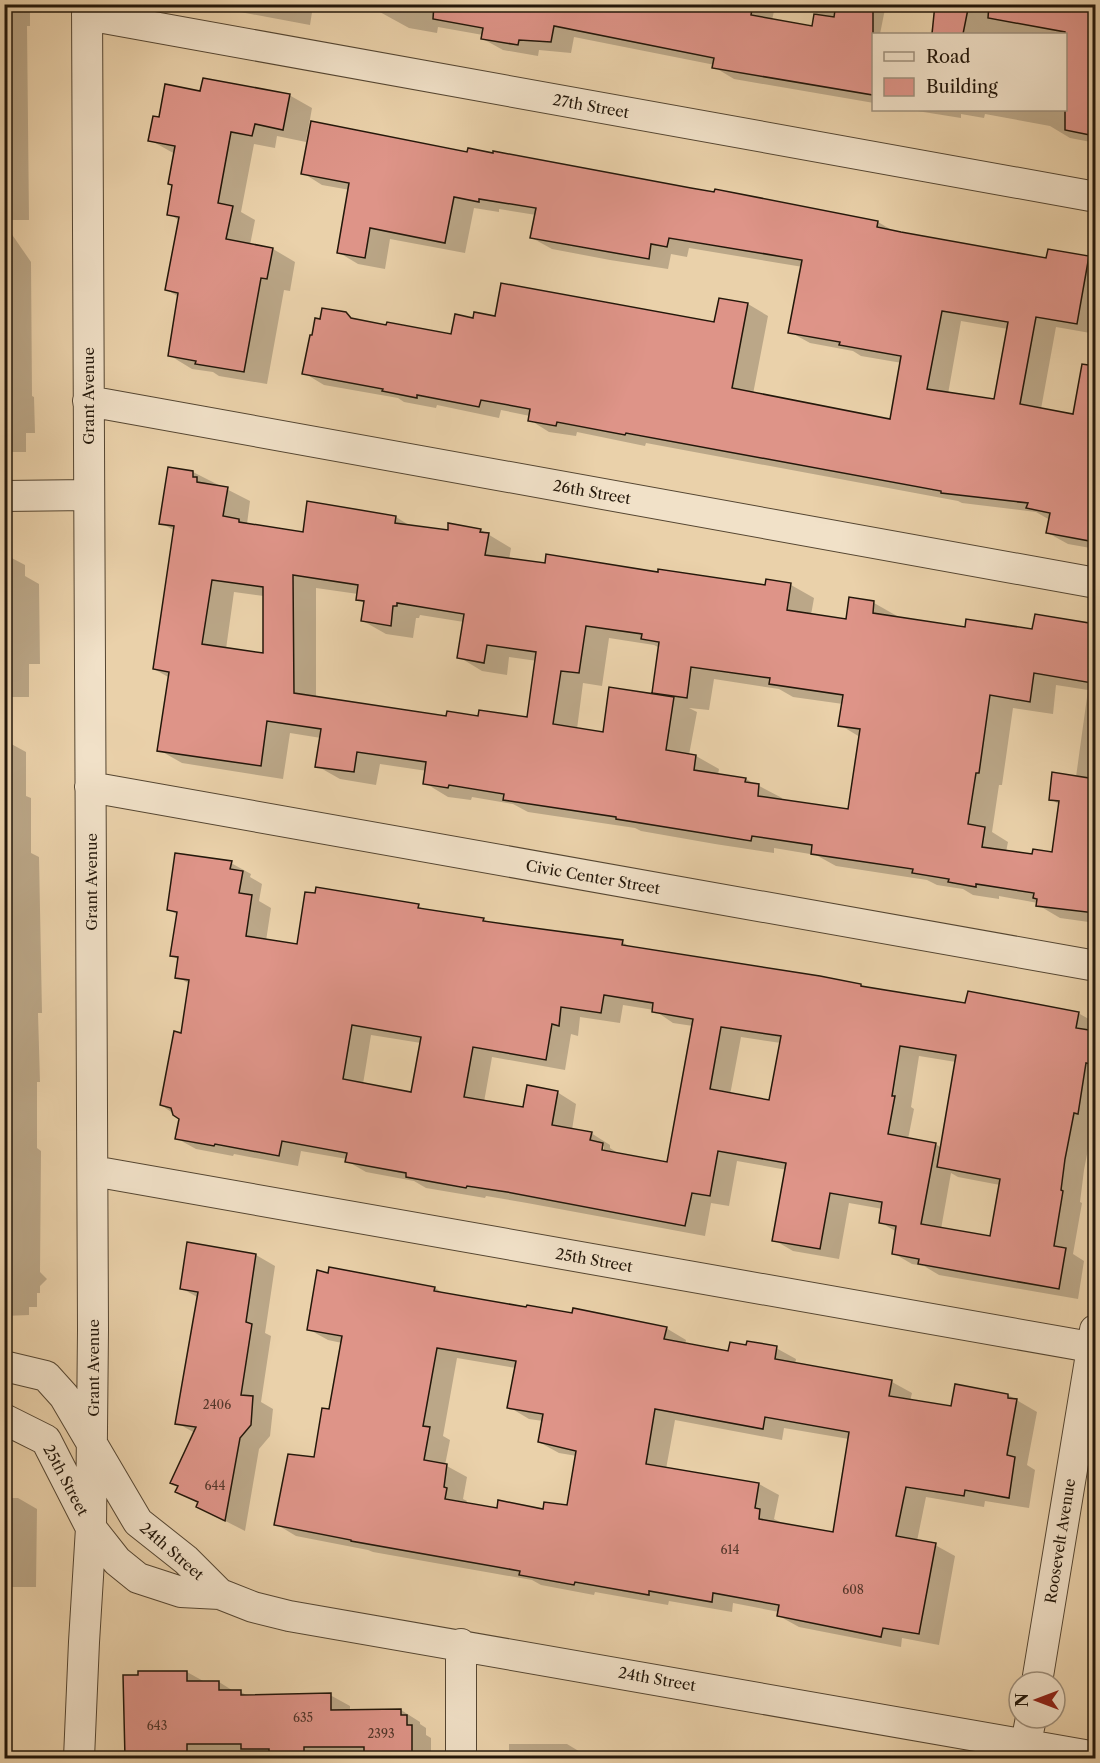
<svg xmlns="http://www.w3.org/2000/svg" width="1100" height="1763" font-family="'Libre Caslon Text',serif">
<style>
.shadow{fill:#0003;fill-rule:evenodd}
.building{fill:#de9488;stroke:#23170a;stroke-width:1.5;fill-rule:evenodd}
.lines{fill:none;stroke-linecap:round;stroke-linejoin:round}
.street-casing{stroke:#554632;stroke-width:32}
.street{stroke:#f1e1c8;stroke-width:30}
.labels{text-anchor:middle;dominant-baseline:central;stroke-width:4.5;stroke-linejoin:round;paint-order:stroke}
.number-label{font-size:12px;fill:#52362a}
.street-label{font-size:15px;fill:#23170a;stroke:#f1e1c8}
</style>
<rect width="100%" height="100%" fill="#ead1aa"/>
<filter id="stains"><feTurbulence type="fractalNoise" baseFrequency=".00333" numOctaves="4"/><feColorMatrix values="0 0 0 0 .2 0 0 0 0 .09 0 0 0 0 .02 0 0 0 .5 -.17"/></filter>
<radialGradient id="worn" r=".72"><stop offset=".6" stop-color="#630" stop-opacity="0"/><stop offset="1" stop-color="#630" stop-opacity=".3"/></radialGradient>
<path class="shadow" d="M 4,4 L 30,4 L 30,26 L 27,26 L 29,220 L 4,220 Z
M 197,4 L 349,4 L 349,10 L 313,6 L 310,25 Z
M 379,4 L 771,4 L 775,7 L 772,20 L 813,28 L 817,4 L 876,4 L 885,9 L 880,34 L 874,34 L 874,103 L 734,79 L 714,67 L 715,65 L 574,37 L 571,53 L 539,50 L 538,56 L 503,50 L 483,39 L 483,35 L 438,27 L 437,33 L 409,28 L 378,11 Z
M 936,4 L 1096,4 L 1096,143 L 1070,138 L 1050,126 L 985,114 L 984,118 L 961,114 L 961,118 L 911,110 L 1066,110 L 1066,34 L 931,34 Z
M 201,93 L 289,95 L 312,108 L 306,142 L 277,136 L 275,148 L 254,144 L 241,212 L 255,220 L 250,245 L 273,249 L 295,262 L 290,291 L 284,290 L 267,384 L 219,376 L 213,372 L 192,369 L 169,355 L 179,297 L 167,290 L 180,221 L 169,214 L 174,186 L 169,183 L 175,154 L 150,140 L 160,119 Z
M 468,154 L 878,222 L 895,232 L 1048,260 L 1049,251 L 1089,258 L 1096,262 L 1096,334 L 1056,327 L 1041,409 L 1074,415 L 1077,399 L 1096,402 L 1096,549 L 1068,544 L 1048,533 L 1050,520 L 1036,512 L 962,503 L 958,501 L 646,443 L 645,446 L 577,432 L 576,436 L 549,432 L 530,420 L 530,416 L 501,410 L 499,418 L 437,405 L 436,408 L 404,402 L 398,398 L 324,385 L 304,373 L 313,337 L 321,321 L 345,314 L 357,320 L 452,336 L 474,320 L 496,318 L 716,324 L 748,304 L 768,316 L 753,394 L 891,421 L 902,363 L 861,356 L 853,351 L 810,343 L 790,332 L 803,267 L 689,248 L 687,257 L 671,254 L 668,269 L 610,260 L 552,249 L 532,238 L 536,215 L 499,209 L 499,212 L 474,208 L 465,253 L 390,239 L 385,269 L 358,264 L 338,252 L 350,190 L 322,185 L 303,173 ZM 961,321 L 1008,329 L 995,400 L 948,394 Z
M 4,223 L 31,262 L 32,396 L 34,397 L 35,433 L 26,433 L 26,452 L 4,452 Z
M 193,472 L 250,501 L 247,524 L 304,534 L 396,517 L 412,527 L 449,532 L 481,530 L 511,548 L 509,560 L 659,574 L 766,587 L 791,585 L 814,598 L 811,615 L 847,621 L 850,599 L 874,603 L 897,616 L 897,618 L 966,628 L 1033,631 L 1036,616 L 1096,626 L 1096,923 L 1060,918 L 1038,905 L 1038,903 L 999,896 L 999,899 L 973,895 L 963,889 L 937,885 L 927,880 L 836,866 L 816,855 L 774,848 L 774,853 L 715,844 L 641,831 L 635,828 L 528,812 L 513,804 L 472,797 L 471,800 L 448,797 L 425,783 L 427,771 L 380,764 L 376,785 L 340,779 L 317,766 L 321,738 L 290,733 L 283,779 L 182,763 L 159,750 L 170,678 L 154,669 L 175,531 L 161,523 ZM 316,588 L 358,594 L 358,599 L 365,604 L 363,621 L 386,634 L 413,638 L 416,618 L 419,618 L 420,615 L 464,622 L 459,657 L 482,671 L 507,675 L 509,657 L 537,661 L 528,719 L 448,717 L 316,697 ZM 234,592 L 264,596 L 265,655 L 226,649 ZM 609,638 L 654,645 L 660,648 L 654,693 L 660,697 L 604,733 L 577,729 L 583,683 L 602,686 ZM 714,679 L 779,689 L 793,697 L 843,704 L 840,725 L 860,737 L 849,811 L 781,801 L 782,798 L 746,779 L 718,775 L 719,769 L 696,756 L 689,755 L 697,712 L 689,708 L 709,710 ZM 1056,685 L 1088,690 L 1076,777 L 1051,799 L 1060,805 L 1054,854 L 1034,856 L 1006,852 L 1008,842 L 992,832 L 999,785 L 1002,785 L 1013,708 L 1053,714 Z
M 4,554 L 25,565 L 25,576 L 39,584 L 40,664 L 29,664 L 29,697 L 4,697 Z
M 4,740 L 26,752 L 26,796 L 31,798 L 31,853 L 39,857 L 42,1013 L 38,1013 L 40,1082 L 37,1082 L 37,1148 L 41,1151 L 40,1272 L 47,1279 L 40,1286 L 40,1293 L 37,1293 L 37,1307 L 29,1307 L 29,1315 L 4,1316 Z
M 231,863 L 251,874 L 250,877 L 262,884 L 259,901 L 271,908 L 266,941 L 299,946 L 418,906 L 427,911 L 483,919 L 490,923 L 622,942 L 632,948 L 861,985 L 866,988 L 967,1004 L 1078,1013 L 1096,1023 L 1096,1124 L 1093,1123 L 1084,1170 L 1080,1202 L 1082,1203 L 1073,1254 L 1084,1261 L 1078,1299 L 939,1275 L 924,1266 L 912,1264 L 893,1253 L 897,1232 L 880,1222 L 883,1209 L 849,1203 L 839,1259 L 793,1251 L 774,1240 L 787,1170 L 737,1161 L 729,1206 L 711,1203 L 705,1236 L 527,1203 L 486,1196 L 485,1198 L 426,1188 L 414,1181 L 366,1172 L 347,1161 L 347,1159 L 301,1151 L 298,1166 L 234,1154 L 233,1156 L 196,1149 L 176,1138 L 180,1118 L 161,1105 L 182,1034 L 190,984 L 177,977 L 179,960 L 171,955 L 178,915 L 169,910 ZM 623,1005 L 654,1010 L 673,1023 L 693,1026 L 668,1164 L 622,1156 L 610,1148 L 610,1145 L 591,1133 L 572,1130 L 576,1104 L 557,1092 L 525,1109 L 484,1102 L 492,1057 L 565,1070 L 571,1034 L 578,1036 L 580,1017 L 620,1023 ZM 371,1035 L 421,1043 L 412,1093 L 363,1084 ZM 741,1037 L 781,1043 L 770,1102 L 730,1095 ZM 919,1056 L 956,1062 L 942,1148 L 935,1144 L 908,1139 L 914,1109 L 911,1107 ZM 601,1146 L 604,1146 L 603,1158 ZM 951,1173 L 958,1177 L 1000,1185 L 991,1238 L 941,1229 Z
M 256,1255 L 275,1266 L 265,1333 L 271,1336 L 261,1402 L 273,1409 L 270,1436 L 259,1449 L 245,1531 L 198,1507 L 199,1503 L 177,1491 L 195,1433 L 177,1423 L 199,1298 L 181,1288 Z
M 435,1288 L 446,1295 L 528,1309 L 666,1328 L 686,1340 L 685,1345 L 729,1353 L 776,1348 L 796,1359 L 795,1365 L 892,1382 L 912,1393 L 910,1401 L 952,1408 L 1008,1395 L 1037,1412 L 1027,1465 L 1035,1470 L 1029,1508 L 985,1501 L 984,1507 L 926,1497 L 917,1541 L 935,1545 L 955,1556 L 939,1645 L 902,1638 L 901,1647 L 799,1627 L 779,1616 L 779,1612 L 733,1603 L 732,1612 L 669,1601 L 668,1605 L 595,1592 L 594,1595 L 541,1585 L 532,1580 L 373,1552 L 368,1550 L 296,1536 L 276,1524 L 315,1458 L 330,1411 L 342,1343 L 328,1340 L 308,1329 ZM 457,1358 L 516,1368 L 509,1407 L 529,1419 L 543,1421 L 539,1442 L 559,1453 L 577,1456 L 568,1507 L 545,1510 L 498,1510 L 466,1504 L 467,1501 L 463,1499 L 467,1477 L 445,1465 L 450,1440 L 443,1436 ZM 675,1420 L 782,1440 L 784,1428 L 849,1439 L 835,1534 L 779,1524 L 780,1522 L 774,1519 L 779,1495 L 759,1484 L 666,1469 Z
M 4,1498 L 18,1498 L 37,1509 L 36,1587 L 4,1587 Z
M 1096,1655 L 1096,1682 L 1092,1680 Z
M 187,1672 L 205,1682 L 219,1682 L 235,1692 L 241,1692 L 248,1696 L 330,1695 L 350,1706 L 350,1711 L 401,1710 L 420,1722 L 420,1724 L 426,1728 L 426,1735 L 431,1738 L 431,1758 L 127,1758 Z
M 509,1744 L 567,1744 L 587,1756 L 587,1758 L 509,1758 Z"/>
<path class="building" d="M 434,4 L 753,4 L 751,15 L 812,26 L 814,14 L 834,17 L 836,4 L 873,4 L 873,95 L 712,68 L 714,58 L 554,26 L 551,42 L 519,40 L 518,45 L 481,39 L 483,28 L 433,19 Z
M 935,4 L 969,4 L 963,34 L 932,34 Z
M 989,4 L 1095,4 L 1095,136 L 1065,130 L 1065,32 L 988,18 Z
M 203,78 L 290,94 L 283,130 L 255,124 L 252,136 L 231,132 L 218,203 L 233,206 L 226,239 L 273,248 L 267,279 L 261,278 L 244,372 L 195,364 L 196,361 L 168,356 L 178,293 L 165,290 L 179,217 L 167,215 L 172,185 L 168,184 L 175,146 L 148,141 L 153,116 L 159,117 L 165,84 L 200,91 Z
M 311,121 L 467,152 L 468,148 L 493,153 L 493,151 L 691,188 L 714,192 L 715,189 L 878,221 L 877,227 L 901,232 L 1046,258 L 1048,249 L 1089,256 L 1077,324 L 1036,317 L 1020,404 L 1073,414 L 1082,364 L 1095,366 L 1095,542 L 1046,533 L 1050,513 L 1026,508 L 1028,503 L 941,493 L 941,491 L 626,433 L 625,435 L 557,422 L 556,426 L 528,421 L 530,409 L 481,400 L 479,407 L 417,395 L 417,398 L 382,391 L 383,389 L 302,374 L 310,335 L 312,335 L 315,318 L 320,319 L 322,308 L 346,312 L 351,318 L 386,325 L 387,322 L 451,334 L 455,314 L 473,318 L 474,312 L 495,316 L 501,283 L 714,322 L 719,298 L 748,303 L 732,388 L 890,419 L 901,356 L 839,345 L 840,342 L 788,333 L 802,260 L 669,238 L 667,247 L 651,244 L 649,259 L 530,238 L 536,208 L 479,199 L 479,202 L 454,197 L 445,243 L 370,228 L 365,258 L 337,253 L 349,183 L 301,174 ZM 942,311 L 1008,322 L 994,399 L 927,389 Z
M 168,467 L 193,471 L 193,477 L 197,477 L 197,482 L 228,487 L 223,516 L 239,519 L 239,522 L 303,532 L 307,501 L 396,516 L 395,523 L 448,530 L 448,523 L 481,529 L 480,532 L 489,533 L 485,555 L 545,563 L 546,554 L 658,572 L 658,569 L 765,585 L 766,579 L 791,583 L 787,610 L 846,619 L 849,597 L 874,601 L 873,613 L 965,627 L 966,619 L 1032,629 L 1035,614 L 1095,624 L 1095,661 L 1092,683 L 1034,673 L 1030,702 L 990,695 L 979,773 L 976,773 L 968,824 L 985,827 L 982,847 L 1032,854 L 1033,849 L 1052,852 L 1059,801 L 1049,800 L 1052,772 L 1095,779 L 1095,913 L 1036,906 L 1037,899 L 1033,898 L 1034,893 L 976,884 L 976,887 L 948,882 L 949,879 L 912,873 L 913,869 L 811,854 L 812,845 L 752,836 L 751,841 L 690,831 L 616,819 L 616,817 L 503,800 L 504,794 L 449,785 L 448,788 L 423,784 L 426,762 L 357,752 L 354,772 L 315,767 L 321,729 L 267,721 L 261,766 L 157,751 L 169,672 L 153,669 L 174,526 L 159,524 ZM 293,575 L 358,585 L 356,600 L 364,601 L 361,621 L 391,626 L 393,606 L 397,606 L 397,603 L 464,614 L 457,658 L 484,663 L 487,645 L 536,652 L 527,717 L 479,710 L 478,716 L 447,711 L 446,716 L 294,693 ZM 212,580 L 263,587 L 263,653 L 202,644 ZM 586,626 L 642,634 L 641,639 L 659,642 L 652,693 L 687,698 L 691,667 L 770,678 L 769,684 L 843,695 L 838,726 L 860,729 L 848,809 L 758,796 L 759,784 L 745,782 L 746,778 L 694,770 L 696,755 L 666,750 L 674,697 L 609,687 L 603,732 L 553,724 L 561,671 L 579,673 Z
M 175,853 L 232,861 L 230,869 L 243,871 L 239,893 L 252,895 L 246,936 L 297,944 L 305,892 L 315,893 L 316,887 L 419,904 L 418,908 L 484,918 L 483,921 L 623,940 L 622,945 L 820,976 L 861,984 L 861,986 L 965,1003 L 968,991 L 1079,1012 L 1076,1028 L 1095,1031 L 1095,1065 L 1086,1063 L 1078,1114 L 1074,1113 L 1065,1159 L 1061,1190 L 1063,1191 L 1054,1246 L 1066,1248 L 1059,1289 L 918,1264 L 919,1259 L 892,1254 L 896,1226 L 879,1223 L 882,1202 L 830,1193 L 820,1249 L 772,1241 L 786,1163 L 718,1151 L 710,1196 L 692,1193 L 685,1226 L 507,1192 L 467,1186 L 466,1188 L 406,1177 L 406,1173 L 345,1162 L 347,1153 L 282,1141 L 279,1156 L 215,1144 L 214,1146 L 175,1139 L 179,1119 L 173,1115 L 171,1108 L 160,1105 L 174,1031 L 181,1033 L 189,980 L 175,978 L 178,957 L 170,956 L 177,912 L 167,910 ZM 604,995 L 653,1003 L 652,1012 L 693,1019 L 667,1162 L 602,1150 L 603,1143 L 590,1140 L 592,1132 L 552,1125 L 558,1091 L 527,1085 L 523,1107 L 464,1097 L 473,1047 L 546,1060 L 552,1024 L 559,1026 L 561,1007 L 601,1013 ZM 352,1025 L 421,1037 L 411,1092 L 343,1079 ZM 721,1027 L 781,1036 L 769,1100 L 710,1089 ZM 900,1046 L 956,1055 L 937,1167 L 1000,1179 L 990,1236 L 921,1224 L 936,1143 L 888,1134 L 895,1096 L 892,1096 Z
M 187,1242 L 256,1254 L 246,1322 L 252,1324 L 241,1395 L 253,1396 L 251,1425 L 240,1438 L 225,1521 L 196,1507 L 198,1502 L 175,1492 L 178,1486 L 170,1483 L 196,1427 L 175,1424 L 198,1292 L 180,1289 Z
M 329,1267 L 435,1287 L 434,1291 L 526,1307 L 527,1305 L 572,1313 L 573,1308 L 667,1327 L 664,1339 L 728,1351 L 730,1342 L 746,1345 L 747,1341 L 777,1346 L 775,1359 L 892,1380 L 889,1396 L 951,1406 L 955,1384 L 1008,1394 L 1008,1398 L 1017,1399 L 1007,1455 L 1015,1457 L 1009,1498 L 965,1490 L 964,1496 L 906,1487 L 896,1536 L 936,1543 L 919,1634 L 883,1628 L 881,1637 L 777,1616 L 779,1605 L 713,1593 L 712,1602 L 649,1591 L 649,1595 L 575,1582 L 574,1585 L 519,1575 L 520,1571 L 351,1541 L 351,1540 L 274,1525 L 288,1454 L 314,1457 L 322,1408 L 329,1409 L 342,1336 L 307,1330 L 317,1270 L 328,1273 ZM 437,1348 L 516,1361 L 507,1408 L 543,1414 L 538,1442 L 576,1451 L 567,1505 L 544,1502 L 543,1509 L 498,1500 L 497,1508 L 445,1499 L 447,1488 L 444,1487 L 447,1464 L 424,1460 L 430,1427 L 423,1426 ZM 655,1409 L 763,1429 L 765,1417 L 849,1432 L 833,1532 L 759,1519 L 760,1509 L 755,1508 L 759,1483 L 646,1464 Z
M 138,1671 L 187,1671 L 187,1681 L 219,1681 L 219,1690 L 241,1690 L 241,1695 L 331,1693 L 331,1710 L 401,1709 L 401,1715 L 407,1715 L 407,1725 L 412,1725 L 412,1756 L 364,1756 L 364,1747 L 304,1747 L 304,1758 L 269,1758 L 269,1749 L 241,1749 L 241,1744 L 187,1744 L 187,1758 L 125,1758 L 123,1675 L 138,1675 Z"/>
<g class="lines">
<g class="street-casing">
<path id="street" d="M 87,15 L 1096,197
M 88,401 L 1096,583
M 4,496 L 89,495
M 90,787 L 1096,966
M 93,1171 L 1096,1348
M 4,1366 L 46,1376 L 64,1396 L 138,1522 L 186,1560 L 220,1594
M 4,1419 L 46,1440 L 91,1528 L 117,1561 L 138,1578 L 181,1592 L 220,1594 L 253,1607 L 289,1616 L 1096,1757
M 461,1644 L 461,1758
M 1037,1682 L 1095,1330
M 79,1758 L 84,1642 L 91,1528 L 93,1330 L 87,4
M 1023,1758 L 1031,1718"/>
</g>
<use href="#street" class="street"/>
</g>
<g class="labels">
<g class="number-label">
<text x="217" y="1404">2406</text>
<text x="215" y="1485">644</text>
<text x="730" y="1549">614</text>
<text x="853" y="1589">608</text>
<text x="303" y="1717">635</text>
<text x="157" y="1725">643</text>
<text x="381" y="1733">2393</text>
</g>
<g class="street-label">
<text transform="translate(591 106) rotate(10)">27th Street</text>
<text transform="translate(88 396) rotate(-90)">Grant Avenue</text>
<text transform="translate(592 492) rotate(10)">26th Street</text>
<text transform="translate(593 877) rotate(10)">Civic Center Street</text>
<text transform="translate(91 882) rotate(-90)">Grant Avenue</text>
<text transform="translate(594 1260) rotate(10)">25th Street</text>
<text transform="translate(93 1368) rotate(-90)">Grant Avenue</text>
<text transform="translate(66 1480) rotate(62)">25th Street</text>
<text transform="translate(1060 1541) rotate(-81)">Roosevelt Avenue</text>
<text transform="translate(172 1551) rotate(41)">24th Street</text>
<text transform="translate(657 1679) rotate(10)">24th Street</text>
</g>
</g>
<rect width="1100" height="1763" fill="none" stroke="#ead1aa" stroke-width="24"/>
<rect x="6" y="6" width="1088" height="1751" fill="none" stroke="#23170a" stroke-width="3"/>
<rect x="12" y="12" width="1076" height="1739" fill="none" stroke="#23170a" stroke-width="1.5"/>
<rect x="872" y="33" width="195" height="78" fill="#f1e1c8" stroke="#9f907c" stroke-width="1.5"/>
<rect x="884" y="52" width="30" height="9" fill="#f1e1c8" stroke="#9f907c" stroke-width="1.5"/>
<text x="926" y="63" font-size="18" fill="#23170a">Road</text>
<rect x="884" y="78" width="30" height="18" fill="#de9488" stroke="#9f907c" stroke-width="1.5"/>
<text x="926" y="93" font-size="18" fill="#23170a">Building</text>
<g transform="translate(1037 1700) rotate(270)"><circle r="28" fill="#f1e1c8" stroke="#9f907c" stroke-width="1.5"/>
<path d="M0-4.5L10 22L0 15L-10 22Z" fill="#8f2418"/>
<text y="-9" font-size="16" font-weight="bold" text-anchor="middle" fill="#23170a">N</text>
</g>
<rect width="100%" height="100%" filter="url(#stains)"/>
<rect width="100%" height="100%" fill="url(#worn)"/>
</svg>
